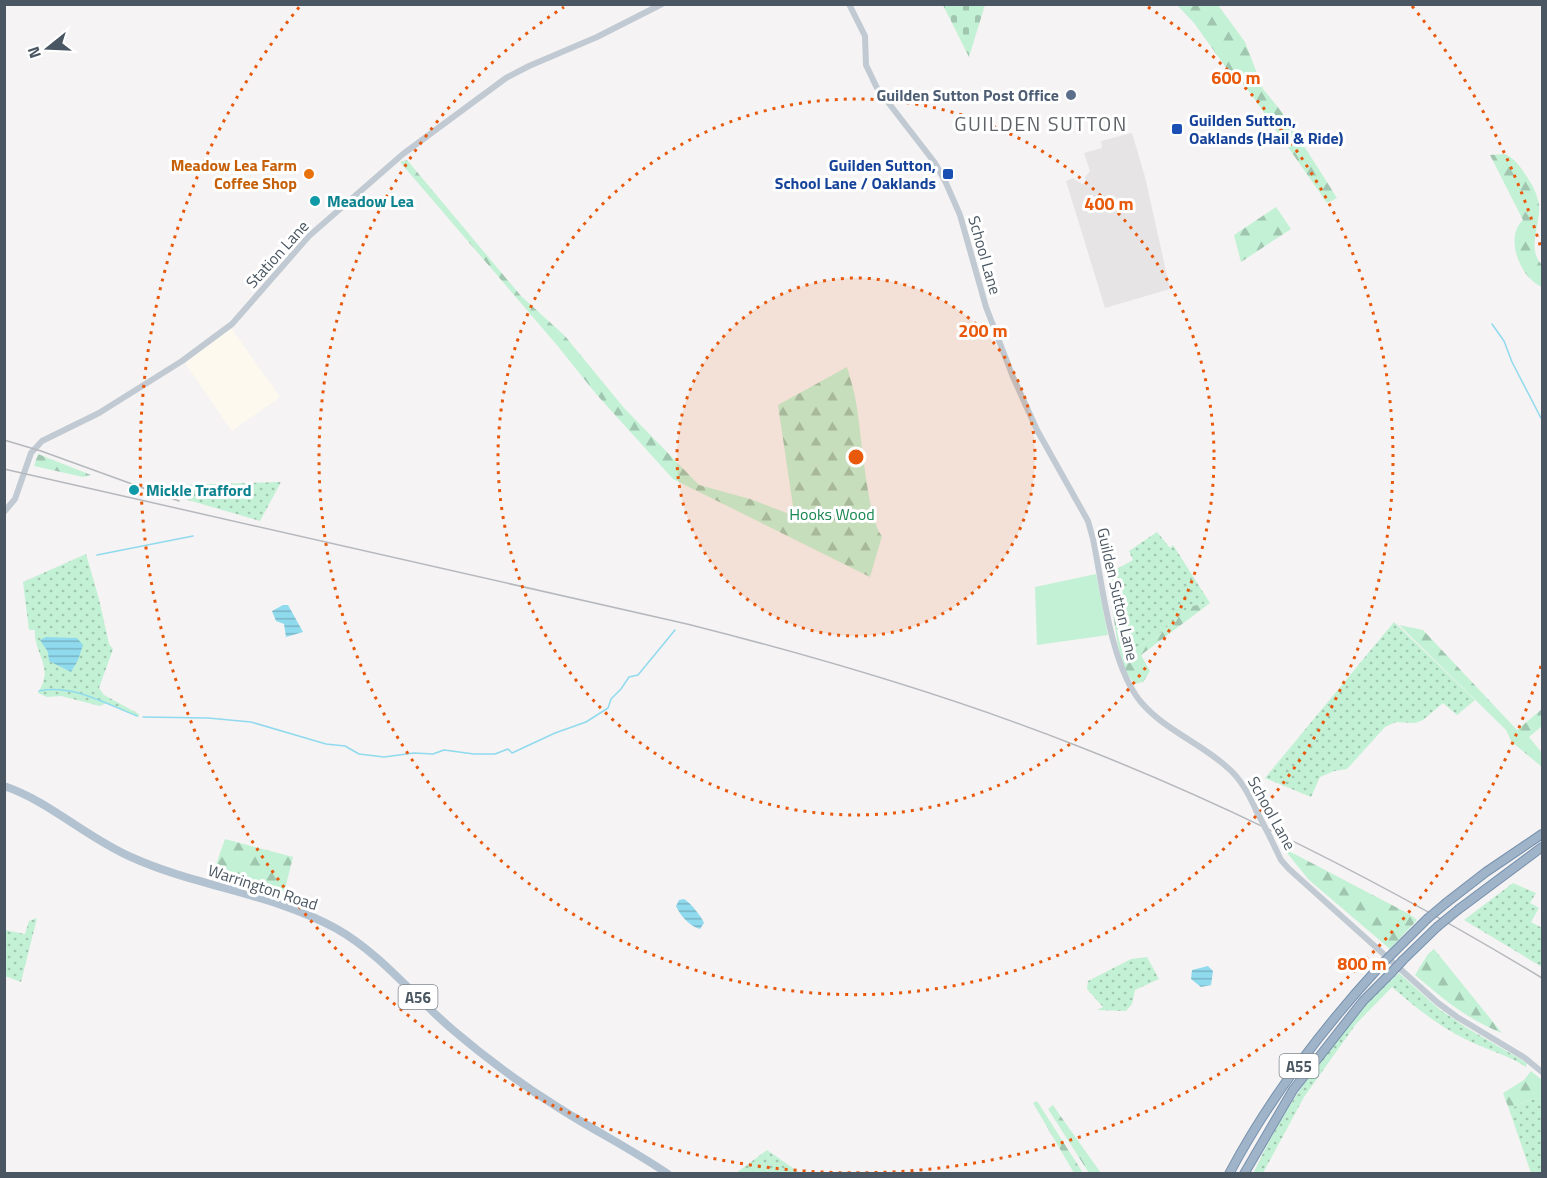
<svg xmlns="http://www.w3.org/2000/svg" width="1547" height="1178" font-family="'Titillium Web',sans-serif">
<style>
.commercial{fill:#fdf9ef}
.education{fill:#e6e4e5}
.grass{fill:url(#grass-dots)}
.forest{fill:url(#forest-firs)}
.cemetery{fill:url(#cemetery-stones)}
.green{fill:#c3f1d5}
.water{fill:url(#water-rules)}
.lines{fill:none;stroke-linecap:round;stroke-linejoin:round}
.stream{stroke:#90daee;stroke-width:1.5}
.trunk-casing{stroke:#7690ad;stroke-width:10}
.tertiary{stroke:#c1cad2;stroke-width:6}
.primary{stroke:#b3c2d1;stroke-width:8}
.trunk{stroke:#9fb4c9;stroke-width:8}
.rail{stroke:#b5b8bd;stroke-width:1.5}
.trunk-bridge-casing{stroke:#7690ad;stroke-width:10;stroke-linecap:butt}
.tertiary-bridge{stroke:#c1cad2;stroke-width:6}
.trunk-bridge{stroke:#9fb4c9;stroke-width:8}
.ring{fill:none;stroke:#e8590c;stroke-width:3;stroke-dasharray:3 6}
.service-dot{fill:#5c6f8a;stroke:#fff;stroke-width:2}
.transit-dot{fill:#1a4fb4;stroke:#fff;stroke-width:2}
.food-dot{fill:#e8710a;stroke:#fff;stroke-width:2}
.culture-dot{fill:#0f9aa8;stroke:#fff;stroke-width:2}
.labels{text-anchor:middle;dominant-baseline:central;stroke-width:6;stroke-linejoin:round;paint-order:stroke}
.shield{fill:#fff;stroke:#808990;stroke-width:1.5}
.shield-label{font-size:15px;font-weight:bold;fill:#4a5661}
.service-label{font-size:16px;font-weight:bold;fill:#4e5e75;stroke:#fff;text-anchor:end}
.transit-label{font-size:16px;font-weight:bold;fill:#164399;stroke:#fff;text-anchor:start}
.food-label{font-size:16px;font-weight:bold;fill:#c56008;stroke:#fff;text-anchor:end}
.culture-label{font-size:16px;font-weight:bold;fill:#0d838f;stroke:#fff;text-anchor:start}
.street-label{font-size:16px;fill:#4a5661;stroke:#fff}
.park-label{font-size:16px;fill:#17864f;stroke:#fff}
.quarter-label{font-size:20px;letter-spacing:1.5px;fill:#5f6368;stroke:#fff}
.centre{fill:#e8590c;stroke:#fff;stroke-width:3}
.ring-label{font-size:18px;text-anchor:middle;font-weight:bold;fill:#e8590c;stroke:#fff;stroke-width:6;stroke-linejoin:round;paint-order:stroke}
</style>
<defs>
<pattern id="grass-dots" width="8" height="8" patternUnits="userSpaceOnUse" patternTransform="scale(1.5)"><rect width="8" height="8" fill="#c3f1d5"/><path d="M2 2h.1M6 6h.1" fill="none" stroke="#a0c6b0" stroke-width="1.8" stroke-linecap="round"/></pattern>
<pattern id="forest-firs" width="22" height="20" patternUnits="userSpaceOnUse" patternTransform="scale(1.5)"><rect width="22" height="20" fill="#c3f1d5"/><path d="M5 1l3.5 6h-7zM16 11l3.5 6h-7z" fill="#a0c6b0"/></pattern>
<pattern id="cemetery-stones" width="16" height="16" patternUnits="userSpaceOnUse" patternTransform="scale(1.5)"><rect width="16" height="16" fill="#c3f1d5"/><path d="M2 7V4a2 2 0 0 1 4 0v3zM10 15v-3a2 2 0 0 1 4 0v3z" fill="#a0c6b0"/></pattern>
<pattern id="water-rules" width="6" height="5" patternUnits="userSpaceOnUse" patternTransform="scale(1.5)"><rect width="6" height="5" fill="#90daee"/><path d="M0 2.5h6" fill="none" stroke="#78b4c4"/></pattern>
</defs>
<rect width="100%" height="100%" fill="#f5f3f3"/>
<path class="commercial" d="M 231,328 L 280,397 L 232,431 L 185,363 Z"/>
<path class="education" d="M 1132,133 L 1145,177 L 1170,289 L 1105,308 L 1066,181 L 1073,178 L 1082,184 L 1086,183 L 1085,177 L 1090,171 L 1084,153 L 1102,148 L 1101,141 Z"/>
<path class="grass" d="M 281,482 L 260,521 L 188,500 L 163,489 L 183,485 Z
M 1157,532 L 1170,548 L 1173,545 L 1210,603 L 1191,606 L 1158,635 L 1127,654 L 1123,649 L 1116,614 L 1113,613 L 1106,575 L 1133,560 L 1129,551 Z
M 86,554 L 99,599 L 109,644 L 113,649 L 99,688 L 104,695 L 139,714 L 139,717 L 106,703 L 100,706 L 61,696 L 47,697 L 38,693 C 40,689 43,684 44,679 C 48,663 33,647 35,630 L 29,630 L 23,582 Z
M 1394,622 L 1475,700 L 1457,715 L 1443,703 L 1423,720 L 1415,723 L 1396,722 L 1385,727 L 1347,769 L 1334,771 L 1320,777 L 1311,797 L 1265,778 Z
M 1513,883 L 1536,893 L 1530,903 L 1539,908 L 1531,922 L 1542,928 L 1542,967 L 1464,920 Z
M 37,918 L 21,982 L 5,976 L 5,930 L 25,934 L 29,921 Z
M 1147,957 L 1159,979 L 1135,990 L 1132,1004 L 1126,1011 L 1097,1010 L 1103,1007 L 1087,989 L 1088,981 L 1131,959 Z
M 1399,973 L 1439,1009 L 1467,1028 L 1527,1063 L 1526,1067 C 1507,1054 1483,1049 1463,1038 C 1437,1025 1414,1006 1392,987 L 1356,1024 L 1304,1097 L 1263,1173 L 1253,1174 C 1285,1104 1341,1022 1399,973 Z
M 1542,1098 L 1542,1173 L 1531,1173 L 1509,1109 L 1532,1099 Z
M 767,1150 L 800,1173 L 736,1173 Z"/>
<path class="forest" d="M 1177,5 L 1218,5 L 1245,42 L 1263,89 L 1285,116 L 1337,198 L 1327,203 L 1251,94 L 1238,78 L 1235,80 L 1194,23 Z
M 1505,154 C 1514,158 1520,166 1525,174 C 1532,184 1537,193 1539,205 C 1541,225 1526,248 1542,265 L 1542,287 C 1520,278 1504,237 1523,220 L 1490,155 Z
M 407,160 L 521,296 L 565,336 L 624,408 L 699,485 L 750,499 L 792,515 L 793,506 L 778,405 L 847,367 C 851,380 855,394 857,408 C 861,432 868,522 882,536 L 870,577 L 673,479 L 597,395 L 556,344 L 400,162 Z
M 1276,207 L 1291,229 L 1241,262 L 1234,235 Z
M 38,454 L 91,475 L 83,477 L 34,466 Z
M 1210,603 L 1141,655 L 1150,671 L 1143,682 L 1135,684 C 1118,666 1117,636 1113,613 L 1116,614 L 1123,649 L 1127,654 L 1158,635 L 1191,606 Z
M 1399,625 L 1423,630 L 1517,730 L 1542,709 L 1542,726 L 1529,737 L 1542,753 L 1542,767 L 1512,742 L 1506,730 Z
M 225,839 L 293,857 L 282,901 L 211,879 Z
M 1283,848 L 1409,914 L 1417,920 L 1390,949 L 1309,880 Z
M 1434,949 L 1502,1033 C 1468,1020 1442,998 1415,975 L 1428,954 Z
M 1531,1071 L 1542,1080 L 1542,1098 L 1532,1099 L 1509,1109 L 1503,1093 L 1524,1080 Z
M 1037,1101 L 1083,1173 L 1074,1173 L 1033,1103 Z
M 1053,1105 L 1059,1114 L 1101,1173 L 1089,1173 L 1048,1109 Z"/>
<path class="cemetery" d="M 943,5 L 985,5 L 969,57 Z"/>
<path class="green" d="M 1096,574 L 1108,635 L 1037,645 L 1035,587 Z"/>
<path class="water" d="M 283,605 L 288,605 L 303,632 L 286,637 L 284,624 L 276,621 L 272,611 Z
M 46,637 L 77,638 L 83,645 L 78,660 L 71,672 L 49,661 L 48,652 L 40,640 Z
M 684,899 C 691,903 701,916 704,923 L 700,929 C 689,926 680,915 676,906 L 679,900 Z
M 1208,966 L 1213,971 L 1211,985 L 1201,987 L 1191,979 L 1192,970 Z"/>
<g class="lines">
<path class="stream" d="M 1492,324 L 1504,341 L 1512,362 L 1542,420
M 97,555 L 193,536
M 39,691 C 74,684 106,704 137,716
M 143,717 L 208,718 L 251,722 L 326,744 L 345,746 L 359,754 L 384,757 L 414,753 L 433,754 L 444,750 L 474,754 L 495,754 L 508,749 L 512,753 L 555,733 L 586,722 L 608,708 L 611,699 L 621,689 L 629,677 L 638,675 L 675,630"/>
<g class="trunk-casing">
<path id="trunk" d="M 1446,903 L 1486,872 L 1542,834
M 1459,909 L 1542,847
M 1394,952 L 1427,919
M 1403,960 L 1437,927
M 1229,1174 C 1269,1099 1323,1028 1380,966
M 1244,1174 L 1293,1090 L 1363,1001 L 1390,974"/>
</g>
<path class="tertiary" d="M 849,4 L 865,36 L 866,65 L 877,88 L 935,163 L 946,183 L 960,215 L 986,307 L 1013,377 L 1037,430 L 1088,521 L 1093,539 C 1103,587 1110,663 1140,701 C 1164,730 1201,743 1228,768 C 1241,779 1249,795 1256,810
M 4,512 L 15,499 L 31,453 L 42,441 L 99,413 L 182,361 L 232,324 L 309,236 L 403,154 L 506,78 L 529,66 L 597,37 L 662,4
M 1270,837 L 1281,860 L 1289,869 L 1438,1003 L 1457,1017 L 1525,1058 L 1542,1072"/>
<path class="primary" d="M 4,786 C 49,801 87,838 131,857 C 197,887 272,893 337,929 C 381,954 414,997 453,1030 C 486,1058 522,1085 559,1108 C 595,1131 633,1150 668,1174"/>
<use href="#trunk" class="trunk"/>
<path class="rail" d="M 4,440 L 41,451 L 179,501
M 4,469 L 687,624 C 818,657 948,695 1075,745 C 1237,808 1393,888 1542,978"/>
<g class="trunk-bridge-casing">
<path id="trunk-bridge" d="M 1427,919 L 1446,903
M 1437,927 L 1459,909
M 1380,966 L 1394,952
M 1390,974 L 1403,960"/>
</g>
<path class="tertiary-bridge" d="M 1256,810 L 1270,837"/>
<use href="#trunk-bridge" class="trunk-bridge"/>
</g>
<circle cx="856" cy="457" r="179" fill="#e8590c" fill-opacity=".12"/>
<g class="ring">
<circle cx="856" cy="457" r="179"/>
<circle cx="856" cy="457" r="358"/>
<path d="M1148 7A537 537 0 1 1 564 7"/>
<path d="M1541 666A716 716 0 1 1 300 6M1412 6A716 716 0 0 1 1541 248"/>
</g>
<circle class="service-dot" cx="1071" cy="95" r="6"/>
<g class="transit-dot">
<rect x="1171" y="123" width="12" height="12" rx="3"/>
<rect x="942" y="168" width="12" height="12" rx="3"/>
</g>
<circle class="food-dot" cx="309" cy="174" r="6"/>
<g class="culture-dot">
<circle cx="315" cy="201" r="6"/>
<circle cx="134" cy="490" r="6"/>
</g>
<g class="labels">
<g class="shield">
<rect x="398.5" y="985" width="39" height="24" rx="4.5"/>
<rect x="1279.5" y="1054" width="39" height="24" rx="4.5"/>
</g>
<g class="shield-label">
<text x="418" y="997">A56</text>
<text x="1299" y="1066">A55</text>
</g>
<g class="service-label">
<text x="1059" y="95">Guilden Sutton Post Office</text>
</g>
<g class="transit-label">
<text x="1189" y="120">Guilden Sutton,<tspan x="1189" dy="18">Oaklands (Hail &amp; Ride)</tspan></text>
<text x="936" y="165" text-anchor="end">Guilden Sutton,<tspan x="936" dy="18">School Lane / Oaklands</tspan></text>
</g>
<g class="food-label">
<text x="297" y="165">Meadow Lea Farm<tspan x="297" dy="18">Coffee Shop</tspan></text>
</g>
<g class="culture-label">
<text x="327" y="201">Meadow Lea</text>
<text x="146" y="490">Mickle Trafford</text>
</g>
<g class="street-label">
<text transform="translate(277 254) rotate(-48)">Station Lane</text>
<text transform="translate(985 255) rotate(74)">School Lane</text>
<text transform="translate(1118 594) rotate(77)">Guilden Sutton Lane</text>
<text transform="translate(1272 813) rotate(61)">School Lane</text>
<text transform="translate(263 887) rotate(18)">Warrington Road</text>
</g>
<g class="park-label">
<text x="832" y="514">Hooks Wood</text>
</g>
<g class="quarter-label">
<text x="1041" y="123">GUILDEN SUTTON</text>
</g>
</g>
<circle cx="856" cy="457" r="9" class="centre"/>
<g class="ring-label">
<text x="1236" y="84">600 m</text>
<text x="1109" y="210">400 m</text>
<text x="983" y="337">200 m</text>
<text x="1362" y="970">800 m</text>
</g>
<rect width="1547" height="1178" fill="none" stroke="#4a5661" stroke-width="12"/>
<g transform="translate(48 48) rotate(252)" stroke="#ffffff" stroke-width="4.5" paint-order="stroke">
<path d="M0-4.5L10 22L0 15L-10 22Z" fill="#4a5661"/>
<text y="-9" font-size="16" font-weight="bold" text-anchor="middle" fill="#4a5661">N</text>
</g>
</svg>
